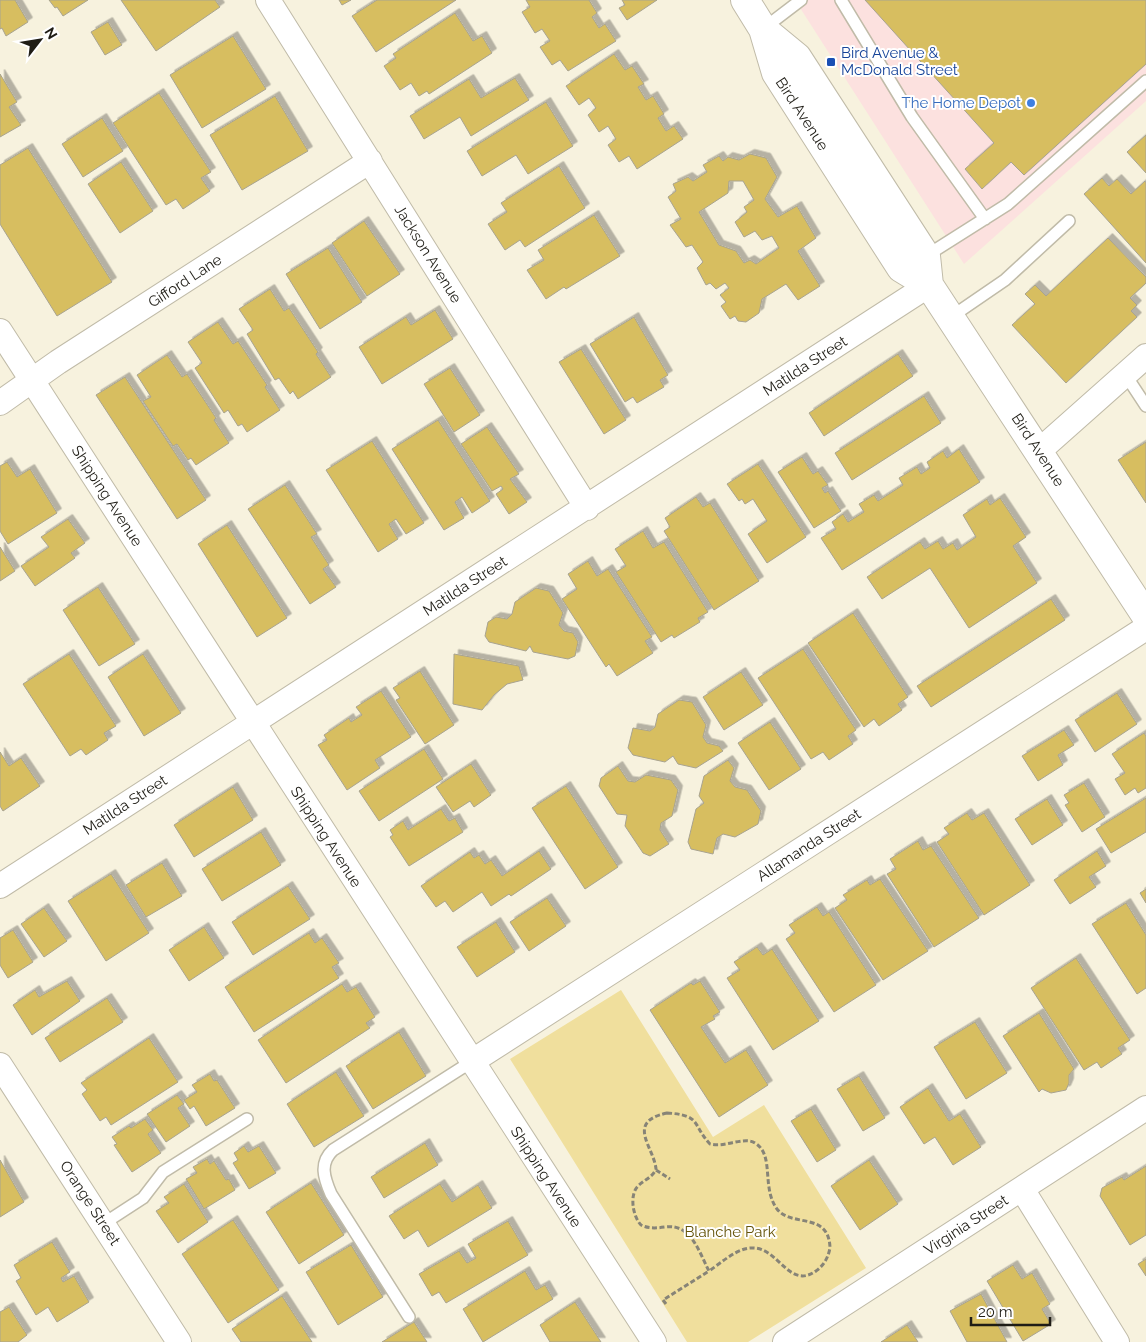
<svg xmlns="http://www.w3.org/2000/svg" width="1146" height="1342" font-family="Raleway,sans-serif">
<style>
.commercial{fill:#fce1df}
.green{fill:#f0df9d}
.building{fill:#d7be60;stroke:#a8a390;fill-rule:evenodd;filter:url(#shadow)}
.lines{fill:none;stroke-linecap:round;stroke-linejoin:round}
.service-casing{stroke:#c0bba8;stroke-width:14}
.minor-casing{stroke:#c0bba8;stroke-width:26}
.tertiary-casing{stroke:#c0bba8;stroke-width:30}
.path{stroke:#878477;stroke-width:3;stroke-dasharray:5 2.5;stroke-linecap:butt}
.service{stroke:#fff;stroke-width:11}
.minor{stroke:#fff;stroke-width:24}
.tertiary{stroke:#fff;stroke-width:28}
.transit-dot{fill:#1a4fb4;stroke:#fff;stroke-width:2}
.shop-dot{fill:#3f7fe0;stroke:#fff;stroke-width:2}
.labels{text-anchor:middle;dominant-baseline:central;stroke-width:4;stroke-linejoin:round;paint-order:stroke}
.transit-label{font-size:15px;fill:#164399;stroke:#fff;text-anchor:start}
.shop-label{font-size:15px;fill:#366cbe;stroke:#fff;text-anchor:end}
.street-label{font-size:15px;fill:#1f1d16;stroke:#fff}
.park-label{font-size:15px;fill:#66550b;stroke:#fff}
</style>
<defs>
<filter id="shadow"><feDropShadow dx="4.5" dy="-4.5" stdDeviation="0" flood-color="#0004"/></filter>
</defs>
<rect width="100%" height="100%" fill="#f7f2de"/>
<path class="commercial" d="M 795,0 L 1146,0 L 1146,101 L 964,264 Z"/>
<path class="green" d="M 621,990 L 713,1137 L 764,1105 L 866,1268 L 748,1342 L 687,1342 L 510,1059 Z"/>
<path class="building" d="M 0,0 L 15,0 L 28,22 L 6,36 L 2,28 L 0,29 Z
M 49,0 L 88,0 L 63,16 L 57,7 L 55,8 Z
M 121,0 L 215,0 L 220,7 L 156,51 Z
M 339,0 L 351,0 L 342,5 Z
M 377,0 L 456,0 L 376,52 L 352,16 Z
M 526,0 L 589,0 L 597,13 L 592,17 L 599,28 L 605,24 L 616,41 L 568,71 L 560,60 L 552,65 L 540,47 L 550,41 L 542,29 L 535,33 L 522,12 L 530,7 Z
M 622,0 L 657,0 L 627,20 L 619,8 L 625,5 Z
M 865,0 L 1146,0 L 1146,64 L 1024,175 L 1011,162 L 982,189 L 965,169 L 994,143 Z
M 455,13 L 473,41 L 482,36 L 492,53 L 429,94 L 427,91 L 419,96 L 411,83 L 400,90 L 384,66 L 396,58 L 393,54 Z
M 108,22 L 122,45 L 105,55 L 91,32 Z
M 233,36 L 266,89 L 202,128 L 170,75 Z
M 614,54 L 625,70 L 632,66 L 644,84 L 638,87 L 646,100 L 653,96 L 664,114 L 658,118 L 666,131 L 674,126 L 683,139 L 637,169 L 629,156 L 619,162 L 608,145 L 616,139 L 608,126 L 599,132 L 588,115 L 596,108 L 589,98 L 579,105 L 566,86 Z
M 0,74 L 17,102 L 9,107 L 21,125 L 0,137 Z
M 515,78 L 529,100 L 471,136 L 460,117 L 424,139 L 410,116 L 469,79 L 481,98 Z
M 159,93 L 211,172 L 201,178 L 210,191 L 183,209 L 176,199 L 166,205 L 113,123 Z
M 275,96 L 308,151 L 242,190 L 210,135 Z
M 546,102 L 573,146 L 528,174 L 516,155 L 482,176 L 467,151 Z
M 102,118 L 123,151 L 83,177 L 62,144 Z
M 1146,135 L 1146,173 L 1127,152 Z
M 28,148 L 112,282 L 57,316 L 0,224 L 0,165 Z
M 750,154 L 766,158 L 777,177 L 765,199 L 778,217 L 797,206 L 816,238 L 798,251 L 820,286 L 798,300 L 786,284 L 762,299 L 759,313 L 746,322 L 738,321 L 735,316 L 730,319 L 721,306 L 726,302 L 720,295 L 729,288 L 725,283 L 716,289 L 710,283 L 706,285 L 697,268 L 703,262 L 692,245 L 686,247 L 670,225 L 681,219 L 668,197 L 676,191 L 673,184 L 688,177 L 693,181 L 707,172 L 703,165 L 719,156 L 723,161 L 728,157 L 739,160 ZM 729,181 L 743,181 L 754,200 L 744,207 L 747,212 L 735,222 L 744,237 L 755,231 L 762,240 L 772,236 L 779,248 L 756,264 L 750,260 L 744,263 L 736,251 L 719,245 L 699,212 L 728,193 Z
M 121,162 L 153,211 L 120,233 L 88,184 Z
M 559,166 L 585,208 L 525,247 L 520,240 L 505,250 L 488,224 L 507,212 L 501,203 Z
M 1102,178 L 1109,186 L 1117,179 L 1131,194 L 1145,181 L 1146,183 L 1146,263 L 1084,194 Z
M 594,215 L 620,256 L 566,289 L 564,287 L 546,299 L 527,270 L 544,260 L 538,250 Z
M 364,221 L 400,274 L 367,296 L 332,243 Z
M 1108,238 L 1146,277 L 1146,283 L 1130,298 L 1137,305 L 1131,311 L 1137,317 L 1066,383 L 1012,325 L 1035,304 L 1025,294 L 1035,285 L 1046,296 Z
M 328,248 L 362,302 L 320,329 L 286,274 Z
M 270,289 L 284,311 L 289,308 L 318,352 L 316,354 L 331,377 L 298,399 L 293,391 L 290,394 L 279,378 L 275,380 L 247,334 L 253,330 L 239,309 Z
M 435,310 L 453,339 L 382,384 L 359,347 L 406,317 L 411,325 Z
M 634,317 L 668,375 L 660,380 L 664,387 L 637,403 L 633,397 L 625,402 L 590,344 Z
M 218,322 L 233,344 L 238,341 L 267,385 L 265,387 L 280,410 L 247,432 L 242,424 L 238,426 L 228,410 L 224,413 L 195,368 L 202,363 L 188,342 Z
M 581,349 L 626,420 L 604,434 L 559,362 Z
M 898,354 L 913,376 L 824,436 L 809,413 Z
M 167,355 L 182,377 L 187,374 L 216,418 L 214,420 L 229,443 L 196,465 L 191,458 L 188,460 L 177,444 L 173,446 L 143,401 L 151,397 L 137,375 Z
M 450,368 L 480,415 L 454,432 L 424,384 Z
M 125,377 L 206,500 L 177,519 L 96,395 Z
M 924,396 L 941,423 L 852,480 L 835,453 Z
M 438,420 L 490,501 L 472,513 L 462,497 L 455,502 L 464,518 L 444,530 L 392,449 Z
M 487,427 L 519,474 L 510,479 L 527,502 L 509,514 L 496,494 L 503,489 L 501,486 L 492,491 L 461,444 Z
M 372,441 L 424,523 L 406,534 L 396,519 L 389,524 L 398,539 L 378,552 L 326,470 Z
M 1146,442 L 1146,503 L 1118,460 Z
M 959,449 L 980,482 L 842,570 L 821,538 L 836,529 L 832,522 L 843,514 L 848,522 L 864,512 L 859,504 L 874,495 L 878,501 L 903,485 L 899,478 L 917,467 L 921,474 L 930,468 L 927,462 L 943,451 L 947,458 Z
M 802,457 L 813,474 L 818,471 L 828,485 L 822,488 L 825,493 L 828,491 L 841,511 L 814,528 L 778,472 Z
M 7,462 L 17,477 L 30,469 L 57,513 L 8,544 L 0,531 L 0,466 Z
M 758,464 L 806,537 L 767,563 L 748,534 L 767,521 L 753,499 L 745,504 L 742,499 L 739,501 L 727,484 Z
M 285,485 L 317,534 L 311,537 L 329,565 L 323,569 L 336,587 L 310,604 L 248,509 Z
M 696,497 L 703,507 L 710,503 L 759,581 L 714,610 L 664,531 L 670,527 L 665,518 Z
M 1000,498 L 1026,537 L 1013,546 L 1037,583 L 969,628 L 930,568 L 882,599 L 867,577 L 920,542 L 925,549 L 938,541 L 943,549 L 953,543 L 957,550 L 976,537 L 963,515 L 987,499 L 990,505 Z
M 68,519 L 85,543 L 71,553 L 75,558 L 35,586 L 21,566 L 49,547 L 41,537 Z
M 227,525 L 287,618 L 257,637 L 198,544 Z
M 643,531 L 653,548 L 664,542 L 708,612 L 698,618 L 700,622 L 674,638 L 672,635 L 661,642 L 616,572 L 626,566 L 615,549 Z
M 0,547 L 15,571 L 0,581 Z
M 588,561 L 597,576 L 608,569 L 652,637 L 645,641 L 653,653 L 617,676 L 609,664 L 606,667 L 562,599 L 577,589 L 568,574 Z
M 98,587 L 135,644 L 99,666 L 63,610 Z
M 536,588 L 549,591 L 563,613 L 559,625 L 564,631 L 573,633 L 578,642 L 575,656 L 568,659 L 533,652 L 530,646 L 526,651 L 489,642 L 485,636 L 488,622 L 496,617 L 507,619 L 512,614 L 515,602 Z
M 1051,599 L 1065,620 L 931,707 L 917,686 Z
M 853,613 L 908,697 L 898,704 L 902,710 L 879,726 L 874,719 L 864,727 L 808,643 Z
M 803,649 L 856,730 L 848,736 L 853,744 L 829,760 L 823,752 L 811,759 L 758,678 Z
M 69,654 L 116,726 L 104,733 L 108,740 L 86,755 L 81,749 L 70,756 L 23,684 Z
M 143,654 L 181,713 L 144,736 L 108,677 Z
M 454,654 L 519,666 L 523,680 L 507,684 L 494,695 L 482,710 L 453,704 Z
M 420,671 L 454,725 L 425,744 L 396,700 L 400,698 L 393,688 Z
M 741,672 L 763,705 L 724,730 L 703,697 Z
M 381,691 L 411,737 L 375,760 L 380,768 L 347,790 L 318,745 L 327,740 L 324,735 L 349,718 L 351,722 L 362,715 L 356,707 Z
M 1117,693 L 1137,724 L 1095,752 L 1075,720 Z
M 679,700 L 692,702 L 706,725 L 703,737 L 707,743 L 719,746 L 723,751 L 696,768 L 678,764 L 673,756 L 665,762 L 633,755 L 628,748 L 633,728 L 650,731 L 655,727 L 658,714 Z
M 770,722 L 801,769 L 769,790 L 738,743 Z
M 1064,730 L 1074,745 L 1058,755 L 1063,765 L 1038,781 L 1022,756 Z
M 1144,733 L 1146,736 L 1146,788 L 1138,793 L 1135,788 L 1125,795 L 1115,779 L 1125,773 L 1112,754 Z
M 424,749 L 443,779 L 379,821 L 359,791 Z
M 0,752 L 9,766 L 21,758 L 40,786 L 3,811 L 0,806 Z
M 728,760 L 734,768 L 730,781 L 735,787 L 747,790 L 761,811 L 758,824 L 735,837 L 723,834 L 717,838 L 713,854 L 691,849 L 688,842 L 696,809 L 704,803 L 699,796 L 704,776 Z
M 471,764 L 491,795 L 474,807 L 470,801 L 453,812 L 436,787 Z
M 618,766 L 628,781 L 635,782 L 646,775 L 671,780 L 678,790 L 672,816 L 661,823 L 660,830 L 669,844 L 650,856 L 643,853 L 625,826 L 627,815 L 617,814 L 599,786 L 601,778 Z
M 1084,783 L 1105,817 L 1082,832 L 1065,805 L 1069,803 L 1064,795 Z
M 566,786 L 618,867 L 585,889 L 532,808 Z
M 233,787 L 253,820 L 194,857 L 174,825 Z
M 1146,798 L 1146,832 L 1111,853 L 1096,829 Z
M 1047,799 L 1063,825 L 1032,845 L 1015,819 Z
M 441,809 L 449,821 L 455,818 L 463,832 L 409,866 L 390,837 L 393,835 L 390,830 L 403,821 L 408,830 Z
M 967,813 L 972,820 L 984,813 L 1030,885 L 984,915 L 937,842 L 949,834 L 944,828 Z
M 261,832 L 281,865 L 222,901 L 202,869 Z
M 918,841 L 923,850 L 931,846 L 979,918 L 934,947 L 887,874 L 896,869 L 890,859 Z
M 539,851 L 551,869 L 511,896 L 509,894 L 491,906 L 482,892 L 453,912 L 445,901 L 436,907 L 421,886 L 470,852 L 474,858 L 479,855 L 485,864 L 491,860 L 502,876 Z
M 1097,851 L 1106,866 L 1089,877 L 1096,887 L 1070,904 L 1054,880 Z
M 162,863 L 182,896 L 146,917 L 126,885 Z
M 111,874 L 149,933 L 106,961 L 68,901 Z
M 880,879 L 928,951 L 883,980 L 835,908 L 847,900 L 843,895 L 867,880 L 870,885 Z
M 288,886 L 310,919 L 253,955 L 232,922 Z
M 1146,889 L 1146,903 L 1140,893 Z
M 547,898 L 566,926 L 529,951 L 510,922 Z
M 1126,903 L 1146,935 L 1146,988 L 1137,994 L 1092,924 Z
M 817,907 L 823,916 L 829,912 L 876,985 L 834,1012 L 786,939 L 795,933 L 789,925 Z
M 44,908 L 67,941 L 44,957 L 21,924 Z
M 496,922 L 515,952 L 477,977 L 457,947 Z
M 204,927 L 224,958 L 189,981 L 169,950 Z
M 13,930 L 33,962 L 8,978 L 0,965 L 0,938 Z
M 309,933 L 315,943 L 322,938 L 339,963 L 332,967 L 339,978 L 254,1032 L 225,987 Z
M 757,947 L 763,955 L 772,949 L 819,1021 L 773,1050 L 727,978 L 740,970 L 734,962 Z
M 1076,958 L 1130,1040 L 1118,1048 L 1122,1054 L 1101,1068 L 1097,1062 L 1084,1070 L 1031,988 Z
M 67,981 L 80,1001 L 32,1035 L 13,1005 L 35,990 L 39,997 Z
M 700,981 L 720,1012 L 713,1016 L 715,1019 L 701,1027 L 725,1063 L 746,1050 L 768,1085 L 719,1117 L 650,1010 L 691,983 L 693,985 Z
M 342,984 L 347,992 L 356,987 L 375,1017 L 366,1023 L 370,1028 L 286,1083 L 258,1040 Z
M 107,998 L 123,1022 L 60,1062 L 45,1038 Z
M 1039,1013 L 1074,1069 L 1069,1075 L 1069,1083 L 1066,1090 L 1051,1093 L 1042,1089 L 1039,1092 L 1003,1036 Z
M 975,1022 L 1007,1073 L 966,1099 L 934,1047 Z
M 399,1032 L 426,1076 L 373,1109 L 346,1066 Z
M 149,1038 L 178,1082 L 111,1125 L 106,1117 L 100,1121 L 82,1094 L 87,1090 L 81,1083 Z
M 336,1072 L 364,1116 L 314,1147 L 287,1104 Z
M 210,1074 L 214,1081 L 217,1080 L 235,1108 L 206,1126 L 194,1106 L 190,1109 L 184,1100 L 197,1092 L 192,1085 Z
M 859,1076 L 885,1118 L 863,1131 L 837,1089 Z
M 928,1088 L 949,1121 L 960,1114 L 981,1147 L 953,1165 L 935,1137 L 924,1144 L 900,1107 Z
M 177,1095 L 184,1104 L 178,1108 L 190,1126 L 166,1142 L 147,1114 Z
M 811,1109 L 836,1150 L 817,1162 L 791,1121 Z
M 145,1119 L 153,1130 L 148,1134 L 161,1153 L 132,1172 L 114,1145 L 117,1144 L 112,1137 L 129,1126 L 131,1128 Z
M 425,1143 L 438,1165 L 384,1198 L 371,1177 Z
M 244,1146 L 248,1152 L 259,1146 L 276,1173 L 249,1189 L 233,1163 L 238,1160 L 234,1153 Z
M 207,1159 L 210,1164 L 214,1161 L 226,1180 L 229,1179 L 235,1190 L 204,1209 L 186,1179 L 197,1173 L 193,1167 Z
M 0,1160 L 24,1202 L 0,1217 Z
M 869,1160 L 898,1204 L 860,1230 L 831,1186 Z
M 1146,1166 L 1146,1235 L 1130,1245 L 1100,1196 L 1102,1188 L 1122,1177 L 1124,1180 Z
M 311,1183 L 344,1235 L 299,1264 L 266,1212 Z
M 184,1184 L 208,1222 L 178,1243 L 156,1211 L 169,1203 L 164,1197 Z
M 440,1184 L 452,1202 L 478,1185 L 492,1208 L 428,1247 L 418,1230 L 404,1239 L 389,1216 Z
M 233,1220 L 279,1290 L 228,1323 L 182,1254 Z
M 508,1221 L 528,1255 L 446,1303 L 439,1292 L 432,1296 L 419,1274 L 459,1251 L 467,1263 L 476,1258 L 468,1244 Z
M 52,1242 L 70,1272 L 61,1278 L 63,1282 L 74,1276 L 89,1302 L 57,1322 L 48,1307 L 36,1315 L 16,1281 L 21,1278 L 14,1265 Z
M 351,1245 L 383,1297 L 338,1325 L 306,1272 Z
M 1146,1259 L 1146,1276 L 1138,1264 Z
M 1013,1265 L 1022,1279 L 1032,1273 L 1050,1304 L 1042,1309 L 1051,1324 L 1023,1341 L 987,1281 Z
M 525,1271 L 536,1290 L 545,1285 L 553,1299 L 483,1342 L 463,1309 Z
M 981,1294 L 1007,1342 L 967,1342 L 950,1311 Z
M 282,1296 L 312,1342 L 241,1342 L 232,1329 Z
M 575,1302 L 601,1342 L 550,1342 L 540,1325 Z
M 9,1307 L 27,1335 L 18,1342 L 0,1342 L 0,1312 Z
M 414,1322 L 427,1342 L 382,1342 Z
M 907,1325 L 918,1342 L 881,1342 Z"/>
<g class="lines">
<g class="service-casing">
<path id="service" d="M 841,0 L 912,117 L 985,219
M 763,29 L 801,0
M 926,256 L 1008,204 L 1146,81
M 951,317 L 1005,280 L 1069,221
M 1125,374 L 1146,406
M 103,1224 L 143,1198 L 163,1172 L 247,1119
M 409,1317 L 331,1194 C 324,1178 319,1163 333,1150 L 471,1062"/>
</g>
<g class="minor-casing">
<path id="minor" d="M 268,0 L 587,508
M 0,331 L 654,1342
M 0,403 L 58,362 L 370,161
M 1039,451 L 1146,356
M 0,886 L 929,285
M 471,1062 L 1146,628
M 0,1065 L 179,1342
M 1022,1189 L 1117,1342
M 785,1342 L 1146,1108"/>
</g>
<g class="tertiary-casing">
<path id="tertiary" d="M 745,0 L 763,29 L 776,73 L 901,268 L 929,285 L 1146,616
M 763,29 L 797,57 L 926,256 L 929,285"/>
</g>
<path class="path" d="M 667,1113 C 702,1115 692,1125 710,1144 C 725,1148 744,1136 755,1143 C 775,1155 761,1187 777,1209 C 792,1228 829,1211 830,1248 C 828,1258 824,1265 816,1271 C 789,1290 779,1248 753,1248 C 738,1247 721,1263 709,1271 C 699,1252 691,1223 665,1227 C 657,1228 649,1229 641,1225 C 633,1217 629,1195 638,1186 C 644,1180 653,1177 656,1169 C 654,1147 625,1122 667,1113 Z
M 656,1170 L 670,1179
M 666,1304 L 663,1300 L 709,1271"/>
<use href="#service" class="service"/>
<use href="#minor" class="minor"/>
<use href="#tertiary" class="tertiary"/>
</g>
<rect class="transit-dot" x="826" y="57" width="10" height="10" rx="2.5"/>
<circle class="shop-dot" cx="1031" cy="103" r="5"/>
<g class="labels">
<g class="transit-label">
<text x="841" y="53">Bird Avenue &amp;<tspan x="841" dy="17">McDonald Street</tspan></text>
</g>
<g class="shop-label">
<text x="1021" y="103">The Home Depot</text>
</g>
<g class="street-label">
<text transform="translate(802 114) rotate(57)">Bird Avenue</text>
<text transform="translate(428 254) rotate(58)">Jackson Avenue</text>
<text transform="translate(185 281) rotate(-33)">Gifford Lane</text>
<text transform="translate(805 366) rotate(-33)">Matilda Street</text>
<text transform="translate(1038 450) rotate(57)">Bird Avenue</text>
<text transform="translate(107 496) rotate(57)">Shipping Avenue</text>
<text transform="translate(465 586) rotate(-33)">Matilda Street</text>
<text transform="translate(125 805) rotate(-33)">Matilda Street</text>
<text transform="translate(326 837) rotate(57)">Shipping Avenue</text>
<text transform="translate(809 845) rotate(-33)">Allamanda Street</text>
<text transform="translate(546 1177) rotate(57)">Shipping Avenue</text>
<text transform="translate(90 1203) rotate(57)">Orange Street</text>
<text transform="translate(966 1225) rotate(-33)">Virginia Street</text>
</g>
<g class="park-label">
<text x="730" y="1232">Blanche Park</text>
</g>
</g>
<g transform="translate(40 40) rotate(59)" stroke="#ffffff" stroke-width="4" paint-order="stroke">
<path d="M0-4L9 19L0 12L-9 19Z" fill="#1f1d16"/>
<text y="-8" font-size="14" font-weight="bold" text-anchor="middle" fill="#1f1d16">N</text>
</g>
<path d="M971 1317v8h79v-8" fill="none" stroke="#1f1d16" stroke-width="2.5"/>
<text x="978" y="1317" font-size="15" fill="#1f1d16" stroke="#ffffff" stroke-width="4" paint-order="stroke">20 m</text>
</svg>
